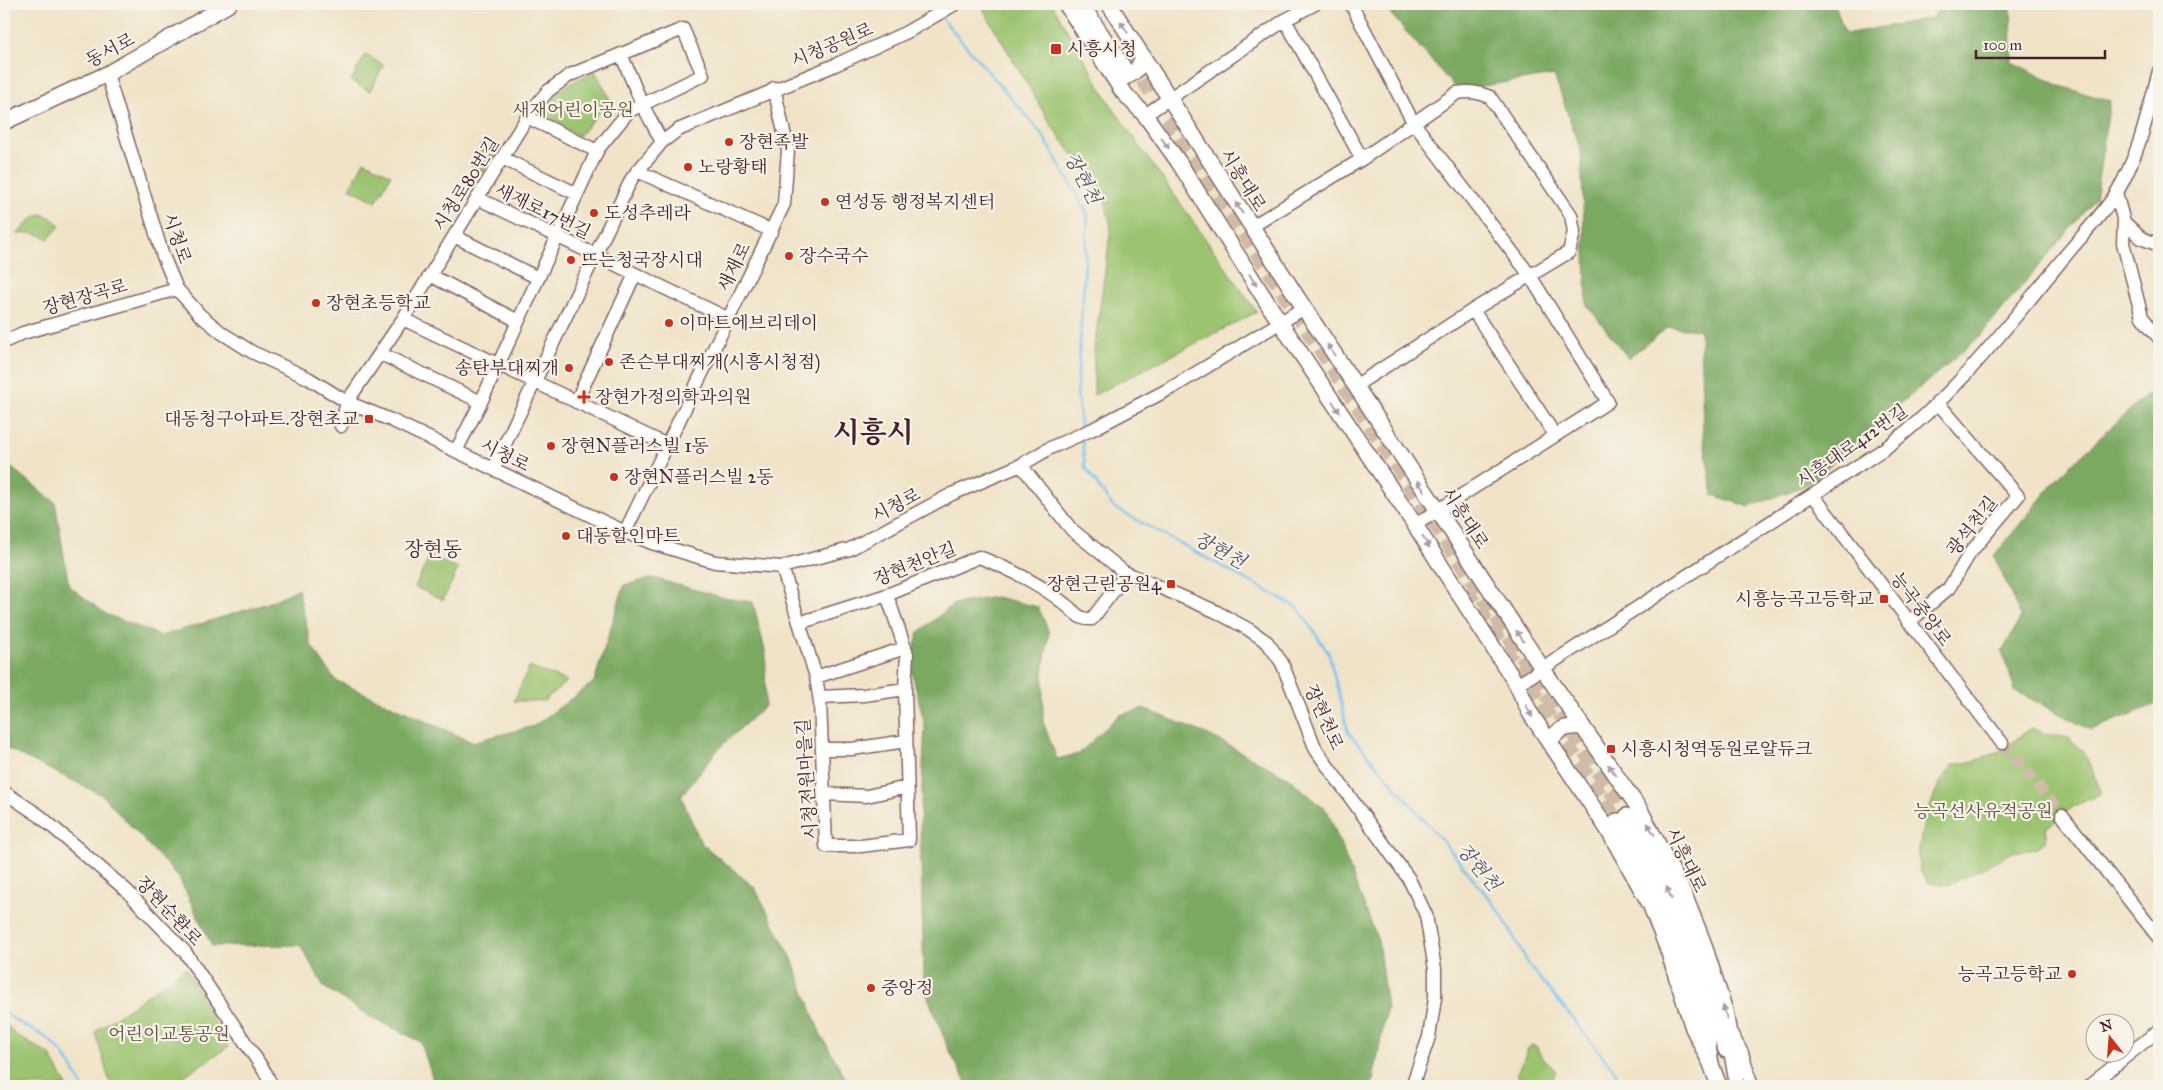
<svg xmlns="http://www.w3.org/2000/svg" width="2163" height="1090" font-family="'IM FELL Great Primer','Noto Serif KR',serif">
<style>
.green{fill:#9bc36f;stroke:#72714d}
.forest{fill:#7ca962;stroke:#636446}
.lines{fill:none;stroke-linecap:round;stroke-linejoin:round}
.stream{stroke:#77c1f0;stroke-width:2.5}
.minor-tunnel{stroke:#cfbca8;stroke-width:12;stroke-dasharray:12 6;stroke-linecap:butt}
.major-tunnel{stroke:#cfbca8;stroke-width:15;stroke-dasharray:15 8;stroke-linecap:butt}
.minor-casing{stroke:#846462;stroke-width:15}
.major-casing{stroke:#846462;stroke-width:18}
.minor{stroke:#fff;stroke-width:12}
.major{stroke:#fff;stroke-width:15}
.oneway{fill:#ae9aa0}
.poi-dot{fill:#c8321e;stroke:#f7f3e8;stroke-width:2}
.labels{text-anchor:middle;dominant-baseline:central;stroke-width:4.5;stroke-linejoin:round;paint-order:stroke}
.street-label{font-size:18px;fill:#4a1f2b;stroke:#f7f3e8}
.poi-label{font-size:18px;fill:#4a1f2b;stroke:#f7f3e8;text-anchor:start}
.park-label{font-size:18px;fill:#62503f;stroke:#f7f3e8}
.water-label{font-size:19px;font-style:italic;fill:#585066;stroke:#f7f3e8}
.quarter-label{font-size:20px;fill:#4a1f2b;stroke:#f7f3e8}
.town-label{font-size:28px;font-weight:bold;fill:#4a1f2b;stroke:#f7f3e8}
</style>
<rect width="100%" height="100%" fill="#f7f3e8"/>
<filter id="ink" filterUnits="userSpaceOnUse"><feTurbulence type="fractalNoise" baseFrequency=".02" numOctaves="2"/><feDisplacementMap in="SourceGraphic" scale="10" xChannelSelector="R" yChannelSelector="G"/><feConvolveMatrix kernelMatrix="1 2 1 2 8 2 1 2 1" color-interpolation-filters="sRGB"/></filter>
<filter id="wash" filterUnits="userSpaceOnUse"><feTurbulence type="fractalNoise" baseFrequency=".0096" numOctaves="4" result="noise"/><feDisplacementMap in="SourceGraphic" scale="20" xChannelSelector="R" yChannelSelector="G"/><feGaussianBlur stdDeviation="1.12" result="paint"/><feColorMatrix in="noise" values="0 0 0 0 0 0 0 0 0 0 0 0 0 0 0 0 0 1.4 0 .05"/><feComposite in="paint" operator="in"/></filter>
<g filter="url(#wash)">
<rect width="100%" height="100%" fill="#f0e3c7"/>
<path class="green" d="M 980,4 L 1052,4 L 1112,107 L 1257,312 L 1094,395 L 1094,349 L 1111,228 L 1105,199 L 1051,125 Z
M 365,55 L 384,65 L 370,91 L 351,81 Z
M 595,71 L 610,99 L 579,136 L 539,118 C 544,94 575,81 595,71 Z
M 482,143 L 495,151 L 484,172 L 470,165 Z
M 364,161 L 391,175 L 376,202 L 350,188 Z
M 41,214 L 50,217 L 60,226 L 49,239 L 33,233 L 17,234 L 32,218 Z
M 430,556 L 458,569 L 443,600 L 415,587 Z
M 529,667 L 567,681 L 544,701 L 514,701 Z
M 2031,728 L 2046,734 L 2069,738 L 2084,752 L 2102,793 L 2073,807 L 2045,829 L 2047,840 L 2036,849 L 2012,852 L 1950,885 L 1929,883 L 1919,870 L 1918,854 L 1924,821 L 1939,784 L 1953,765 C 1991,759 2001,752 2031,728 Z
M 186,968 L 228,1047 L 169,1086 L 111,1086 L 95,1032 Z
M 4,1022 L 16,1035 L 50,1055 L 67,1086 L 4,1086 Z
M 1532,1045 L 1536,1046 L 1540,1054 L 1556,1071 L 1550,1086 L 1517,1076 L 1528,1048 Z"/>
<path class="forest" d="M 1382,4 L 1835,4 L 1845,34 L 1932,18 L 1943,4 L 2011,4 L 2012,62 L 2060,86 L 2110,101 L 2095,199 L 1979,337 L 1806,485 L 1749,507 L 1713,495 L 1703,434 L 1700,330 L 1668,327 L 1628,358 L 1587,305 L 1581,151 L 1554,75 L 1457,90 Z
M 2159,392 L 2159,703 L 2091,730 L 2015,691 L 2002,652 L 2021,617 L 1994,556 L 2061,474 L 2146,395 Z
M 4,462 L 55,502 L 69,586 L 106,614 L 161,636 L 268,603 L 298,589 L 311,645 L 335,680 L 472,742 L 534,726 L 594,682 L 624,585 L 653,578 L 725,598 L 753,602 L 766,655 L 765,706 L 720,747 L 681,796 L 701,843 L 755,888 L 792,959 L 820,1033 L 850,1086 L 435,1086 L 421,1042 L 367,1015 L 324,987 L 300,945 L 212,946 L 179,878 L 102,795 L 4,747 Z
M 996,597 L 1038,607 L 1049,632 L 1043,672 L 1043,722 L 1057,759 L 1079,754 L 1118,716 L 1143,708 L 1211,736 L 1289,778 L 1328,812 L 1378,941 L 1387,1008 L 1372,1086 L 968,1086 L 948,1048 L 924,987 L 920,824 L 925,726 L 910,664 L 919,632 L 954,604 Z"/>
<g class="lines">
<path class="stream" d="M 929,4 L 934,10
M 940,16 L 1042,134 L 1088,214 L 1077,390 L 1081,430
M 1082,438 L 1085,467 L 1113,507 L 1298,608 L 1329,654 L 1348,732 L 1451,851 L 1500,912 L 1529,965 L 1615,1071 L 1622,1086
M 4,1010 C 20,1028 29,1025 45,1037 C 64,1051 72,1067 82,1086"/>
</g>
</g>
<g filter="url(#ink)">
<g class="lines">
<path class="minor-tunnel" d="M 2002,743 L 2062,815"/>
<path class="major-tunnel" d="M 1130,60 L 1627,816
M 1466,590 L 1617,821"/>
<g class="minor-casing">
<path id="minor" d="M 1351,4 L 1413,122 L 1529,274 L 1608,402 L 1415,525
M 1285,20 L 1362,159
M 621,54 L 642,104 L 662,142
M 107,74 L 163,256 L 177,289 L 200,315 L 222,333 L 252,352 L 308,378 L 347,402 L 393,421 L 625,532 L 652,543 L 715,562 L 782,567 L 850,549 L 952,494 L 1021,465 L 1050,448 L 1093,429 L 1173,387 L 1304,308
M 1145,115 L 1285,20 L 1315,4
M 527,117 L 597,151
M 502,158 L 577,194
M 637,171 L 772,231
M 2116,193 L 2124,222 L 2123,243 L 2142,317 L 2159,338
M 477,198 L 729,319
M 2124,222 L 2141,238 L 2156,244
M 1251,227 L 1362,159 L 1457,93 C 1470,91 1478,92 1490,97 L 1571,215 L 1574,232 L 1569,252 L 1473,310
M 454,236 L 538,278
M 430,275 L 518,321
M 403,319 L 667,445
M 4,342 L 23,333 L 177,289
M 381,354 L 481,402
M 1355,386 L 1473,310 L 1555,435
M 576,402 L 635,274
M 341,426 L 347,402 L 403,319 L 531,111 L 548,91 L 570,75 L 683,29 L 703,75 L 629,111 L 598,149 L 481,402 L 456,451
M 1021,465 L 1071,529 L 1124,572 L 1215,611 L 1248,629 L 1267,642 L 1282,663 L 1316,750 L 1409,879 L 1426,915 L 1435,969 L 1435,998 L 1429,1037 L 1412,1086
M 493,469 L 632,178 L 662,142 L 678,130 L 835,65 L 907,32 L 955,4
M 1813,495 L 2002,743
M 625,532 L 784,204 L 788,150 L 774,88
M 782,567 L 816,677 L 820,702 L 826,846 L 861,846 L 909,840 L 905,689 L 907,654 L 887,595
M 1909,622 L 1949,588 L 1970,553 L 2018,496 L 1937,402
M 799,623 L 887,595 L 979,557 C 1010,569 1041,584 1066,605 C 1076,613 1079,620 1092,619 L 1127,573
M 816,677 L 905,648
M 1517,685 L 1884,449 C 1950,401 2005,329 2057,266 C 2074,244 2103,215 2117,192 C 2139,155 2148,113 2159,71
M 820,697 L 864,695 L 905,689
M 822,749 L 852,749 L 906,741
M 4,792 L 40,816 L 126,890 L 185,952 L 265,1072 L 272,1086
M 824,794 L 867,796 L 907,787
M 2062,815 L 2159,938
M 1731,1033 L 1742,1053 L 1752,1086
M 2089,1086 L 2159,1030"/>
</g>
<g class="major-casing">
<path id="major" d="M 1066,4 L 1123,92 L 1145,115 L 1178,161 L 1270,307 L 1415,525 L 1517,685 L 1530,713 L 1607,828 L 1650,904 L 1668,950 L 1693,1028 L 1711,1064
M 1081,4 L 1123,67
M 1109,4 L 1304,308 L 1542,668 L 1640,810 L 1683,892 L 1703,942 L 1725,1011 L 1736,1077
M 1114,78 C 1131,78 1138,72 1143,56
M 4,122 L 107,74 L 229,4
M 1549,743 C 1558,728 1566,726 1583,727
M 1627,816 C 1673,890 1696,969 1726,1050
M 1617,821 L 1654,887 L 1674,936 L 1704,1023 L 1711,1064 L 1719,1086"/>
</g>
<use href="#minor" class="minor"/>
<use href="#major" class="major"/>
</g>
<defs><path id="oneway-solid" d="M-6-.8H1V-3.2L6.5 0L1 3.2V.8H-6Z" transform="scale(1.25)"/></defs>
<g class="oneway">
<use href="#oneway-solid" transform="translate(1124 27) rotate(-124)"/>
<use href="#oneway-solid" transform="translate(1165 143) rotate(54)"/>
<use href="#oneway-solid" transform="translate(1239 208) rotate(-122)"/>
<use href="#oneway-solid" transform="translate(1253 280) rotate(58)"/>
<use href="#oneway-solid" transform="translate(1331 350) rotate(-124)"/>
<use href="#oneway-solid" transform="translate(1336 407) rotate(56)"/>
<use href="#oneway-solid" transform="translate(1421 486) rotate(-123)"/>
<use href="#oneway-solid" transform="translate(1426 542) rotate(58)"/>
<use href="#oneway-solid" transform="translate(1520 636) rotate(-124)"/>
<use href="#oneway-solid" transform="translate(1529 711) rotate(62)"/>
<use href="#oneway-solid" transform="translate(1612 770) rotate(-124)"/>
<use href="#oneway-solid" transform="translate(1651 829) rotate(-120)"/>
<use href="#oneway-solid" transform="translate(1669 893) rotate(-112)"/>
<use href="#oneway-solid" transform="translate(1725 1012) rotate(-106)"/>
</g>
</g>
<g class="poi-dot">
<rect x="1050" y="43" width="12" height="12" rx="2.5"/>
<circle cx="729" cy="142" r="5"/>
<circle cx="688" cy="167" r="5"/>
<circle cx="825" cy="202" r="5"/>
<circle cx="594" cy="213" r="5"/>
<circle cx="789" cy="256" r="5"/>
<circle cx="571" cy="260" r="5"/>
<circle cx="316" cy="303" r="5"/>
<circle cx="669" cy="323" r="5"/>
<circle cx="609" cy="362" r="5"/>
<circle cx="569" cy="368" r="5"/>
<path d="M581.5 389.5h5v5h5v5h-5v5h-5v-5h-5v-5h5z"/>
<rect x="364" y="414" width="10" height="10" rx="2.5"/>
<circle cx="551" cy="446" r="5"/>
<circle cx="614" cy="477" r="5"/>
<circle cx="566" cy="536" r="5"/>
<rect x="1166" y="579" width="10" height="10" rx="2.5"/>
<rect x="1879" y="594" width="10" height="10" rx="2.5"/>
<rect x="1606" y="744" width="10" height="10" rx="2.5"/>
<circle cx="2072" cy="974" r="5"/>
<circle cx="871" cy="988" r="5"/>
</g>
<g class="labels">
<g class="street-label">
<text transform="translate(832 45) rotate(-23)">시청공원로</text>
<text transform="translate(110 50) rotate(-28)">동서로</text>
<text transform="translate(1243 180) rotate(58)">시흥대로</text>
<text transform="translate(466 184) rotate(-58)">시청로80번길</text>
<text transform="translate(543 211) rotate(26)">새재로17번길</text>
<text transform="translate(177 238) rotate(71)">시청로</text>
<text transform="translate(734 267) rotate(-64)">새재로</text>
<text transform="translate(85 297) rotate(-16)">장현장곡로</text>
<text transform="translate(1852 446) rotate(-35)">시흥대로412번길</text>
<text transform="translate(505 455) rotate(26)">시청로</text>
<text transform="translate(896 505) rotate(-28)">시청로</text>
<text transform="translate(1465 518) rotate(57)">시흥대로</text>
<text transform="translate(1972 526) rotate(-52)">광석천길</text>
<text transform="translate(915 564) rotate(-22)">장현천안길</text>
<text transform="translate(1921 609) rotate(53)">능곡중앙로</text>
<text transform="translate(1324 717) rotate(66)">장현천로</text>
<text transform="translate(807 779) rotate(-94)">시청전원마을길</text>
<text transform="translate(1686 860) rotate(64)">시흥대로</text>
<text transform="translate(169 911) rotate(47)">장현순환로</text>
</g>
<g class="poi-label">
<text x="1067" y="49">시흥시청</text>
<text x="739" y="142">장현족발</text>
<text x="698" y="167">노랑황태</text>
<text x="835" y="202">연성동 행정복지센터</text>
<text x="604" y="213">도성추레라</text>
<text x="799" y="256">장수국수</text>
<text x="581" y="260">뜨는청국장시대</text>
<text x="326" y="303">장현초등학교</text>
<text x="679" y="323">이마트에브리데이</text>
<text x="619" y="362">존슨부대찌개(시흥시청점)</text>
<text x="559" y="368" text-anchor="end">송탄부대찌개</text>
<text x="595" y="397">장현가정의학과의원</text>
<text x="359" y="419" text-anchor="end">대동청구아파트.장현초교</text>
<text x="561" y="446">장현N플러스빌 1동</text>
<text x="624" y="477">장현N플러스빌 2동</text>
<text x="576" y="536">대동할인마트</text>
<text x="1161" y="584" text-anchor="end">장현근린공원4</text>
<text x="1874" y="599" text-anchor="end">시흥능곡고등학교</text>
<text x="1621" y="749">시흥시청역동원로얄듀크</text>
<text x="2062" y="974" text-anchor="end">능곡고등학교</text>
<text x="881" y="988">중앙정</text>
</g>
<g class="park-label">
<text x="573" y="110">새재어린이공원</text>
<text x="1983" y="811">능곡선사유적공원</text>
<text x="169" y="1034">어린이교통공원</text>
</g>
<g class="water-label">
<text transform="translate(1083 178) rotate(62)">장현천</text>
<text transform="translate(1220 550) rotate(29)">장현천</text>
<text transform="translate(1479 867) rotate(50)">장현천</text>
</g>
<g class="quarter-label">
<text x="433" y="549">장현동</text>
</g>
<g class="town-label">
<text x="873" y="432">시흥시</text>
</g>
</g>
<rect width="2163" height="1090" fill="none" stroke="#f7f3e8" stroke-width="20"/>
<g transform="translate(2110 1038) rotate(343)"><circle r="24" fill="#f7f3e8" stroke="#b29e9c"/>
<path d="M0-4L9 19L0 12L-9 19Z" fill="#c8321e"/>
<text y="-8" font-size="14" font-weight="bold" text-anchor="middle" fill="#4a1f2b">N</text>
</g>
<path d="M1976 50v8h129v-8" fill="none" stroke="#4a1f2b" stroke-width="2.5"/>
<text x="1983" y="50" font-size="15" fill="#4a1f2b" stroke="#f7f3e8" stroke-width="4" paint-order="stroke">100 m</text>
</svg>
